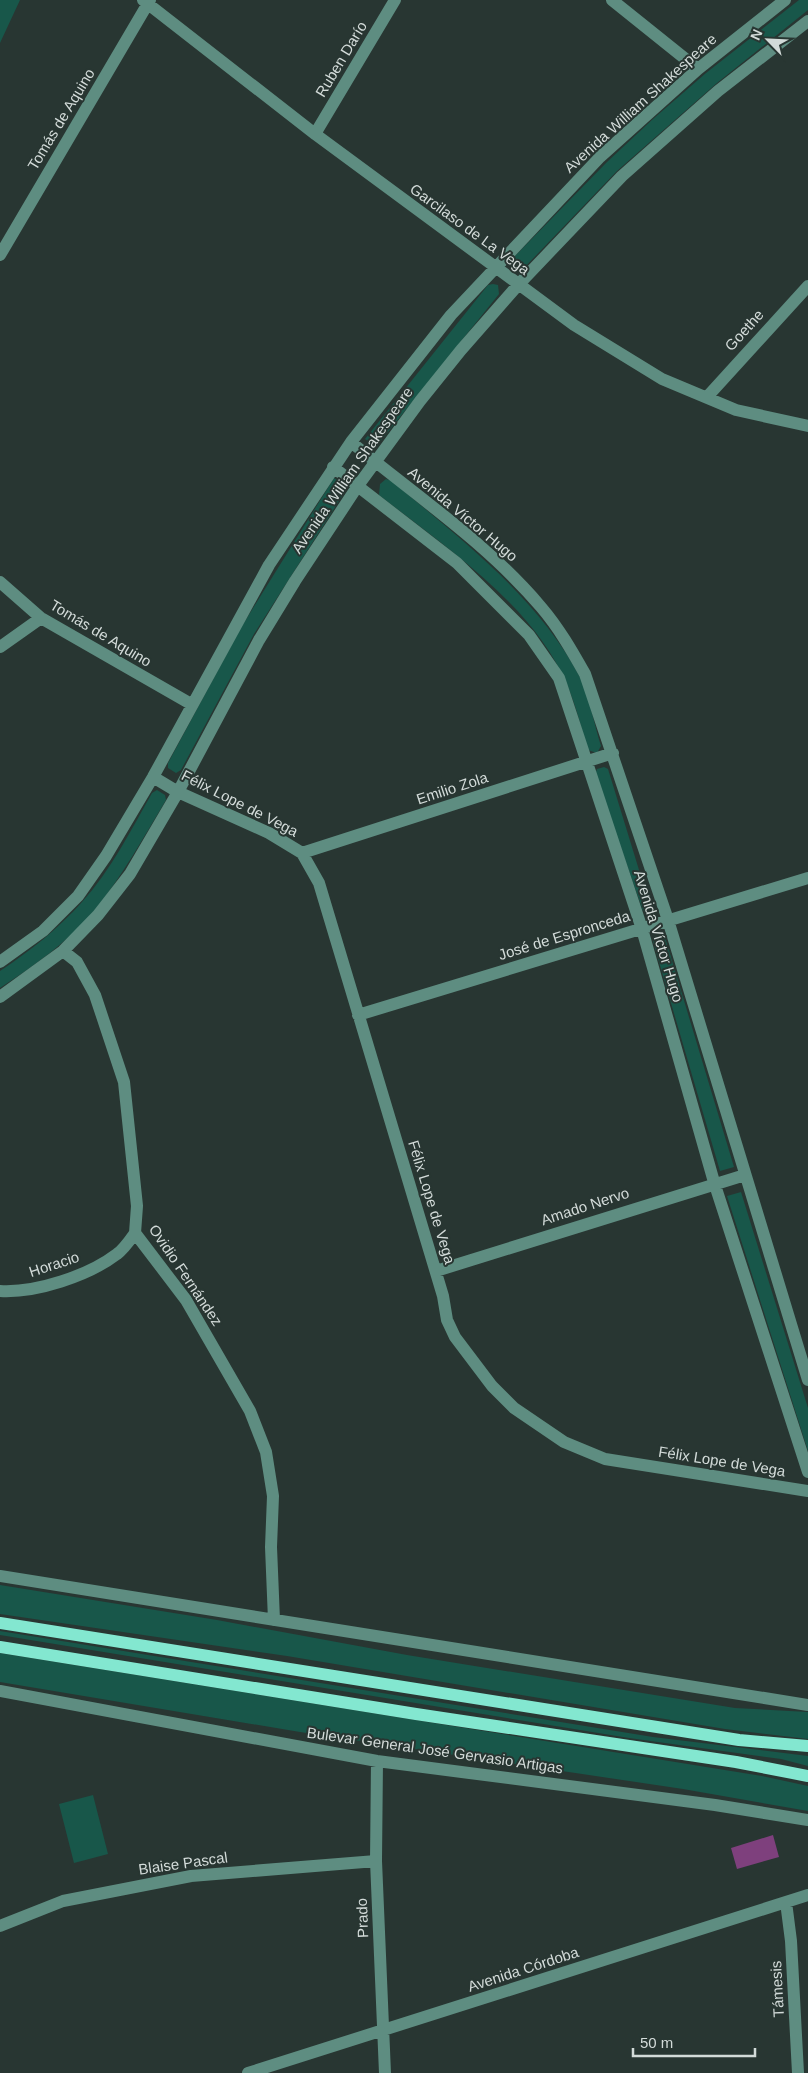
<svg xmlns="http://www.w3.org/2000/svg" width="808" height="2073" font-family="Arial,sans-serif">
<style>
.green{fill:#18574a}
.building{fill:#7e407d}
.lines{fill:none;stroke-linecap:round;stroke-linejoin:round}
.minor{stroke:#5e8d81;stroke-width:12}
.major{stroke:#83e7d0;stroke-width:12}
.labels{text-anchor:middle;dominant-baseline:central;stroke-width:4;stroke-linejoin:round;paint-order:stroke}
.street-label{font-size:15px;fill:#d3dbd9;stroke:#283632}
</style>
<rect width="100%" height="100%" fill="#283632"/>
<path class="green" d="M 0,0 L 20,0 L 0,43 Z
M 799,0 L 808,0 L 808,10 L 717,83 L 617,171 L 523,269 L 513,269 L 510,266 L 512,259 L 607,162 L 653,119 L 706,73 Z
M 493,284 L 498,285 L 499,294 L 376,447 L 365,439 L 488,285 Z
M 334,478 L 348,487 L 254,634 L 181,770 L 176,773 L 168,768 L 168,763 L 240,629 Z
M 386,479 L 392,481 C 460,539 537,596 580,677 C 590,698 594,724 601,746 L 597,753 L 588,750 C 581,728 576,705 567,685 C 534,605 445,547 379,495 L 380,484 Z
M 604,767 L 608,769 L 651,909 L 643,911 L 595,774 L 597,769 Z
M 157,790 L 165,795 L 166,800 C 144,837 122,876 95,910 C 69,941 34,966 0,988 L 0,971 C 30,951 58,929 82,902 C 111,870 131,830 152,793 Z
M 664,934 L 734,1167 L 720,1171 L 652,938 Z
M 741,1192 L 808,1408 L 808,1451 L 727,1196 Z
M 0,1585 L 217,1620 L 407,1655 L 735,1708 L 808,1712 L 808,1739 L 725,1729 L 287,1656 L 0,1614 Z
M 0,1631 L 653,1737 L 808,1756 L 808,1766 L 781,1759 L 629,1738 L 0,1635 Z
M 0,1653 L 762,1776 L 808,1786 L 808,1811 L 683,1789 L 300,1732 L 0,1682 Z
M 93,1795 L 108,1854 L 74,1863 L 59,1804 Z"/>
<path class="building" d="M 773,1835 L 779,1857 L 737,1869 L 731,1848 Z"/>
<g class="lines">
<path class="minor" d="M 143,0 L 315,134 L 574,325 L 662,379 L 736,410 L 808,426
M 612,0 L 698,69
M 315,134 L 395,0
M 0,255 L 150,0
M 707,397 L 808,286
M 351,442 C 415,495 487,543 541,607 C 559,628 572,651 585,674 L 668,920 L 808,1380
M 333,467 L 457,563 L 529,635 L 559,678 L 642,929 L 714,1182 L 808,1472
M 0,582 L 41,618 L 191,704
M 0,647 L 41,618
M 153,777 L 178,792 L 269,833 L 302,853 L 319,883 L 443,1296 L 447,1320 L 455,1337 L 492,1386 L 514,1408 L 564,1442 L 605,1459 L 808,1491
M 302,853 L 613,753
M 63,951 L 77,962 L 95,995 L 124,1082 L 137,1206 L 135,1233 L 186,1300 L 250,1411 L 266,1452 L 273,1496 L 271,1547 L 274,1620
M 0,962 L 43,931 L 78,896 L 106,856 L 153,777 L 269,565 L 351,442 L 451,315 L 600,157 L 698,69 L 785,0
M 0,997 L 63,951 L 98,915 L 130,874 L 178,792 L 259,640 L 295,581 L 357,487 L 420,401 L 461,350 L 518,285 L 622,176 L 718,91 L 808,21
M 358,1015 L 808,878
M 436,1271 L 745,1175
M 0,1291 C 36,1293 88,1276 117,1254 C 124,1249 130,1240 135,1233
M 0,1576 L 808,1705
M 0,1691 L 377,1761 L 715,1805 L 808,1820
M 377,1761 L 376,1861 L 385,2073
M 786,1902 L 791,1941 L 798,2073
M 0,1926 L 63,1901 L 191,1876 L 376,1861
M 248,2073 L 808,1895"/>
<path class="major" d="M 0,1623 L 739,1740 L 808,1746
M 0,1647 L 416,1714 L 736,1762 L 808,1776"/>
</g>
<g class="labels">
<g class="street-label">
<text transform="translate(341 59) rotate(-59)">Ruben Darío</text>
<text transform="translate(640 103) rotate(-42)">Avenida William Shakespeare</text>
<text transform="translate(61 119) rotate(-59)">Tomás de Aquino</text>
<text transform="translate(470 229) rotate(36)">Garcilaso de La Vega</text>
<text transform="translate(744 330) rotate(-48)">Goethe</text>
<text transform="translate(352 470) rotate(-55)">Avenida William Shakespeare</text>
<text transform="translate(463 514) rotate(40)">Avenida Víctor Hugo</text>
<text transform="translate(101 633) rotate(31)">Tomás de Aquino</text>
<text transform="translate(452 788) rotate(-18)">Emilio Zola</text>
<text transform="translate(240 803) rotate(27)">Félix Lope de Vega</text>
<text transform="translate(564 935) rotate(-17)">José de Espronceda</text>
<text transform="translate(659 936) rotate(73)">Avenida Víctor Hugo</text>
<text transform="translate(432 1202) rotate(73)">Félix Lope de Vega</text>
<text transform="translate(585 1206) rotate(-18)">Amado Nervo</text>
<text transform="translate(54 1264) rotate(-18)">Horacio</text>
<text transform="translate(186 1275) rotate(56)">Ovidio Fernández</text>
<text transform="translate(722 1461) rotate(9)">Félix Lope de Vega</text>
<text transform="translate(435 1750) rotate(8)">Bulevar General José Gervasio Artigas</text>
<text transform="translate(183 1863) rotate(-8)">Blaise Pascal</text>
<text transform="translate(362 1918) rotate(-92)">Prado</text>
<text transform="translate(523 1969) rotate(-18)">Avenida Córdoba</text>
<text transform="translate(777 1989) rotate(-93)">Támesis</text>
</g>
</g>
<g transform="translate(768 40) rotate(294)" stroke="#283632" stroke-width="4" paint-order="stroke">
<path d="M0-4L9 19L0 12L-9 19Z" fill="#d3dbd9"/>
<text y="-8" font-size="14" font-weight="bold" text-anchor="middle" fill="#d3dbd9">N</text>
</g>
<path d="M633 2048v8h122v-8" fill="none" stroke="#d3dbd9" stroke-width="2.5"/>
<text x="640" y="2048" font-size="15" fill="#d3dbd9" stroke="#283632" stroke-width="4" paint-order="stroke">50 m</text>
</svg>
